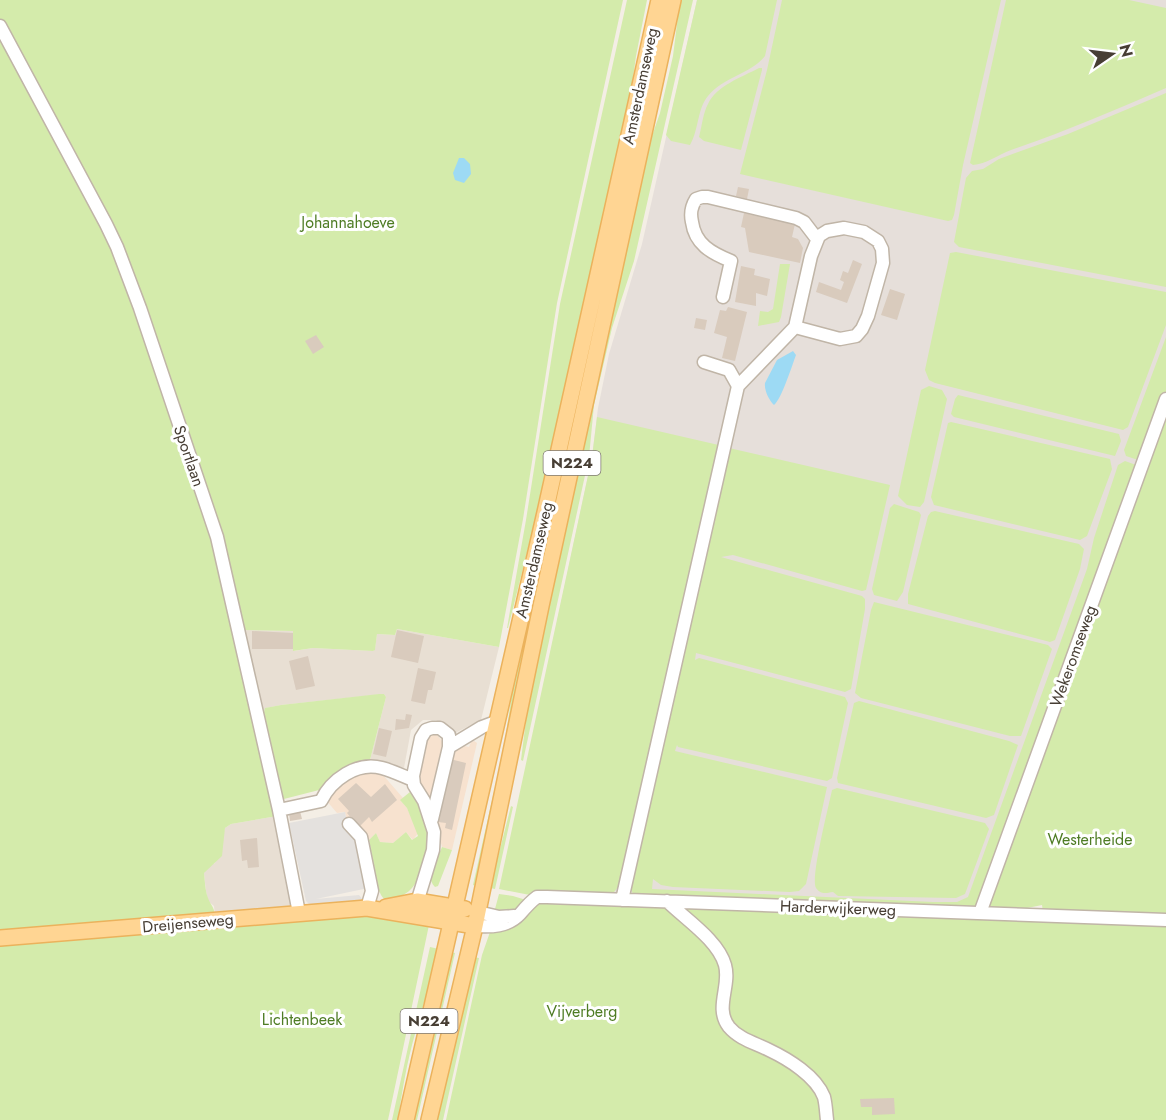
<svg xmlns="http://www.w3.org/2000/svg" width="1166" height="1120" font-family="Jost,sans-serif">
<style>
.residential{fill:#e8dfd3}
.commercial{fill:#f7e2cf}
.industrial{fill:#e6dfda}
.green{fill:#d4ebab}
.parking{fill:#e4e1de}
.water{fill:#9ddaf4}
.building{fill:#d9cbbd}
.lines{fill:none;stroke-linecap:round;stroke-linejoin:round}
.minor-casing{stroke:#c0b5a7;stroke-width:15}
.major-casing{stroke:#ebb25c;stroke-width:18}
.minor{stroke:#fff;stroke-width:12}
.major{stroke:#ffd593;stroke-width:15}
.labels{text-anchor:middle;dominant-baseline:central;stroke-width:6;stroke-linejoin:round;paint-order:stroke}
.shield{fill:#fff;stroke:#7e7871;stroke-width:1.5}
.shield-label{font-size:15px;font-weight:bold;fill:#473e34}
.street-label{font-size:16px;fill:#473e34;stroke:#fff}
.park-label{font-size:16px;fill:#4e7c24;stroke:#fff}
</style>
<rect width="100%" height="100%" fill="#f4eee5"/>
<path class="residential" d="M 397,629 L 499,647 L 481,720 L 455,733 L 436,720 L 423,720 L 411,730 L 404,768 L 378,761 L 370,760 L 386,697 L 384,694 L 281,705 L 266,708 L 262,720 L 241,630 L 293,631 L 294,651 L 313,648 L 373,651 L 375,649 L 377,634 L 395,635 Z
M 277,816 L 292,906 L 290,909 L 215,916 L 214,906 L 208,901 L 206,891 L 204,873 L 208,867 L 215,863 L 225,828 L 231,824 Z"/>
<path class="commercial" d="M 431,735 L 437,735 L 442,741 L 469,747 L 471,742 L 474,741 L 477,743 L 452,850 L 442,847 L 435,820 L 420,789 L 418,773 L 423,745 L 426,738 Z
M 371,771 L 383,775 L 403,798 L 401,801 L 407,808 L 418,833 L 413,840 L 406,832 L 393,843 L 380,842 L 376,833 L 369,840 L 346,817 L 345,812 L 337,813 L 326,800 L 342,779 Z"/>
<path class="industrial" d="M 697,0 L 1166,0 L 1166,390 L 979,904 L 805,902 L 527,887 L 512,846 L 534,730 L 592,457 L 598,408 L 609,354 L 642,244 Z"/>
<path class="green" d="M 0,0 L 623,0 L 557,303 L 523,519 L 499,647 L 397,629 L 395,635 L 377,634 L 375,650 L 373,651 L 313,648 L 293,651 L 293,631 L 241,630 L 143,307 L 40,96 L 0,20 Z
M 627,0 L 647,0 L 636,56 L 630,100 L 549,465 L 508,628 L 507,628 L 526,520 L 560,304 Z
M 665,0 L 476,886 L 473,885 L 504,747 L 515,674 Z
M 680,0 L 693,0 L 634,261 L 612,328 L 594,405 L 589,457 L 523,761 L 521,760 L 528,704 L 545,619 L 645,156 L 660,113 L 673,56 Z
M 697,0 L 777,0 L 765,56 C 751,74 723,77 708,96 C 697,109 699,130 690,145 L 671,141 L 666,135 Z
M 782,0 L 1001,0 L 963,165 L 954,215 L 952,220 L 948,221 L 740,174 L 767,70 Z
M 1006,0 L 1129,0 L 1166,8 L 1166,88 C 1115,110 1064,132 1011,150 C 998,155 986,164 973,165 L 970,163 Z
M 0,33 L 114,249 L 214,538 L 277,816 L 231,824 L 225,828 L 222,856 L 204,873 C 205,881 205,890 208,898 C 211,906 214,906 215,916 L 0,933 Z
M 759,68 L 762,68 L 762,70 L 741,150 L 704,141 L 699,137 C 702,126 703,113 708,104 C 716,86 742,77 759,68 Z
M 1166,93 L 1166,287 L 959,247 L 954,242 L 966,178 L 972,171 L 983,169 L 999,159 L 1068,134 Z
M 956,252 L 1166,292 L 1166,325 L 1128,427 L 1123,430 L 935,383 L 929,380 L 925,370 L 950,253 Z
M 780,264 L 790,264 L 781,317 L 779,322 L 758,326 L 760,311 L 768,312 L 773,309 Z
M 1166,337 L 1166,391 L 1141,459 L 1138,460 L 1126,456 L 1124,450 Z
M 929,386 L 942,390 L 947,399 L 924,502 L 920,507 L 907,505 L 898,496 L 921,390 Z
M 958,395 L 1119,434 L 1121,441 L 1115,456 L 954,417 L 951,414 L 955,399 Z
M 1166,406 L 1166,917 L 1043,912 L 1042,905 C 1025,908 1000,917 987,904 Z
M 597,417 L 723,446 L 621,883 L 611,896 L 530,895 L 499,889 L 592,457 Z
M 951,422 L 1110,459 L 1112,469 L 1087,536 L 1080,540 L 934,505 L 931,497 L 948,423 Z
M 729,448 L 890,485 L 866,590 L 862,591 L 733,555 L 721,557 L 862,596 L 865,599 L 865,609 L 851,689 L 845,692 L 696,653 L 695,660 L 699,658 L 845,697 L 848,703 L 832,778 L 827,781 L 678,747 L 677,745 L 675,751 L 827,787 L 806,884 L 799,891 L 790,892 L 673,887 L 661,885 L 653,879 L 652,889 L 933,902 L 957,902 L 968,897 L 1087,569 L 1094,538 L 1118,465 L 1125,461 L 1136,465 L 980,904 L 972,909 L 634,897 L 630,886 Z
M 894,504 L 919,512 L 921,515 L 903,592 L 897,601 L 874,595 L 872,589 L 890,508 Z
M 935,511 L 1079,544 L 1084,549 L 1080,569 L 1055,640 L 1050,642 L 908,604 L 908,594 L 928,516 L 931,512 Z
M 874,602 L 1048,645 L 1052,649 L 1021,736 L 1010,736 L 861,698 L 855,693 L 871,610 Z
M 379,694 L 384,694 L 386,697 L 370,760 L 363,763 L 323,789 L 280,800 L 262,720 L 265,708 L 281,705 Z
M 859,701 L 1009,741 L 1018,745 L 994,815 L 986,818 L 838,783 L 837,778 L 854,703 Z
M 837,788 L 985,823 L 989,829 L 965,894 L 956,898 L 838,896 L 833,892 C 826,893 821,895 816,888 C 810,879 829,805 832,790 Z
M 410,792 C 430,812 431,838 423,863 C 417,886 410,897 385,900 C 374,890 372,855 369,840 L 376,833 L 380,842 L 393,843 L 406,832 L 412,840 L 418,836 L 407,808 L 400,800 Z
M 511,806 L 513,807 L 495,889 L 490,888 Z
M 442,847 L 452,850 L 438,886 L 435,887 C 423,875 438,859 442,847 Z
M 499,894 L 513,896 L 526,900 L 515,912 L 501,913 L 495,909 Z
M 540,901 L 1166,923 L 1166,1120 L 446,1120 L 482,955 L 490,932 Z
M 362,914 L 429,925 L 388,1120 L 0,1120 L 0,943 Z
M 430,947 L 439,949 C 432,978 423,1005 415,1034 C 407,1062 402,1091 398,1120 L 392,1120 Z
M 451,952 L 455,953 L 417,1120 L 413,1120 Z
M 473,957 L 479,958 L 443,1120 L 436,1120 Z"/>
<path class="parking" d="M 345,812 L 346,817 L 369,840 L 378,886 L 316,899 L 359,895 L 363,900 L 360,903 L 312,907 L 306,901 L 289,823 Z"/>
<path class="water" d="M 459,158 L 464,158 L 470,164 L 471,174 L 464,183 L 455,180 L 453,173 Z
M 793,351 L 796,355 C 792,366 781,400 774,405 C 769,400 764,390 765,383 L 777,360 Z"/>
<path class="building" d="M 738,187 L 749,189 L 747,199 L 736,196 Z
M 744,213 L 795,224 L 792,237 L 798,239 L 803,248 L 800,263 L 749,252 L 745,228 L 741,227 Z
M 853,260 L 862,264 L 847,303 L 816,292 L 819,282 L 841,290 L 844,282 L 840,280 L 843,271 L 848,273 Z
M 741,266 L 755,269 L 754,275 L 770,279 L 767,296 L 756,293 L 756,306 L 735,302 Z
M 890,289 L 905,294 L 897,320 L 881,315 Z
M 728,307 L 747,312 L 735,361 L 722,358 L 727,337 L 714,333 L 720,310 L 726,311 Z
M 696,318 L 707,320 L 705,330 L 694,328 Z
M 316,335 L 324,347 L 313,354 L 305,341 Z
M 397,630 L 424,636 L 418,663 L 391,657 Z
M 252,631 L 293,633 L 293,649 L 252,649 Z
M 308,656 L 315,686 L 296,690 L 289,661 Z
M 418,668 L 436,672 L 432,690 L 428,690 L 425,704 L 411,701 Z
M 406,714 L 412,715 L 409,728 L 395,730 L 396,719 L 405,720 Z
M 379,728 L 392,731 L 386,757 L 373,754 Z
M 442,757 L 466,763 L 452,830 L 445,828 L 446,823 L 438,822 L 445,794 L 434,791 Z
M 356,783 L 371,797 L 385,784 L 397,800 L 372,822 L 369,817 L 359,827 L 347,813 L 349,811 L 338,799 Z
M 300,811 L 302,819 L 290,821 L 289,813 Z
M 257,838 L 259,867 L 248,868 L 247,860 L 242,861 L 240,840 Z
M 894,1098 L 895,1114 L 872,1115 L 872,1107 L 861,1107 L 860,1099 Z"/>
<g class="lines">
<g class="minor-casing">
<path id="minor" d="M 0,26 L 106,224 L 117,247 L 140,308 L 217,537 L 279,810 L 299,913
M 723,297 L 731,261 C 711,253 695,244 692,222 C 690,213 691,207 696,199 L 702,197 L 708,197 L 796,218 L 804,222 L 817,239
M 738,386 L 795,327 L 811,256 L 819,236 L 827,231 L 844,228 L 864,232 L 878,241 L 882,249 L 883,263 L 868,316 L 862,329 L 856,336 L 840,339 L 795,327
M 279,810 L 321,801 C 331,780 357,761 382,768 C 393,771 403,776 413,780
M 432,819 L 449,747 L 482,727 L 498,721
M 349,824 L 361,837 L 372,891 L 367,908
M 622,900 L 738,386 L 729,370 L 704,362
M 667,901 C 685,919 718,940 725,965 C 731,986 714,1008 729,1027 C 739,1039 755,1043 769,1050 C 788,1059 816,1076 824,1097 C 826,1105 826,1112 827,1120
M 415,909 L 433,850 L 434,832 L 424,801 L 414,785 L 413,776 L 421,738 L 426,730 L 432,728 L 440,728 L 449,735 L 449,747
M 478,912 L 499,917 L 514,916
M 980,913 L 1166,399
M 475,926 C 491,927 508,927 520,914 C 525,908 530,902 537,897 L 547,897 L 1166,920"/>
</g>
<g class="major-casing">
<path id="major" d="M 386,907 L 417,901 L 465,909
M 0,938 L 367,908 L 475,926
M 406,1120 L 546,508 L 659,0
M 429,1120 L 475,926 L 541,606 L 673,0"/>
</g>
<use href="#minor" class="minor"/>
<use href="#major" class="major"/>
</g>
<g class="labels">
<g class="shield">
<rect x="543.5" y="451" width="57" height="24" rx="4.5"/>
<rect x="400.5" y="1009" width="57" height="24" rx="4.5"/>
</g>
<g class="shield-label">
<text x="572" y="463">N224</text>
<text x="429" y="1021">N224</text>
</g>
<g class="street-label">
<text transform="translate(640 86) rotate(-78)">Amsterdamseweg</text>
<text transform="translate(189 456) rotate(71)">Sportlaan</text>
<text transform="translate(534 560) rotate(-77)">Amsterdamseweg</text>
<text transform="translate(1073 656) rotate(-70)">Wekeromseweg</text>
<text transform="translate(838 908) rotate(2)">Harderwijkerweg</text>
<text transform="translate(188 923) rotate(-5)">Dreijenseweg</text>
</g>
<g class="park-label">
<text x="348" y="222">Johannahoeve</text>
<text x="1090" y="839">Westerheide</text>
<text x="582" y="1011">Vijverberg</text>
<text x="302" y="1019">Lichtenbeek</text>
</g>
</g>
<g transform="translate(1112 54) rotate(76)" stroke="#ffffff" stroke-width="4.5" paint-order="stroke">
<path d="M0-4.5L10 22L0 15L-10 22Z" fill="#473e34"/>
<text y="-9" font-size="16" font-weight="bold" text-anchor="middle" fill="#473e34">N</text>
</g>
</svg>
